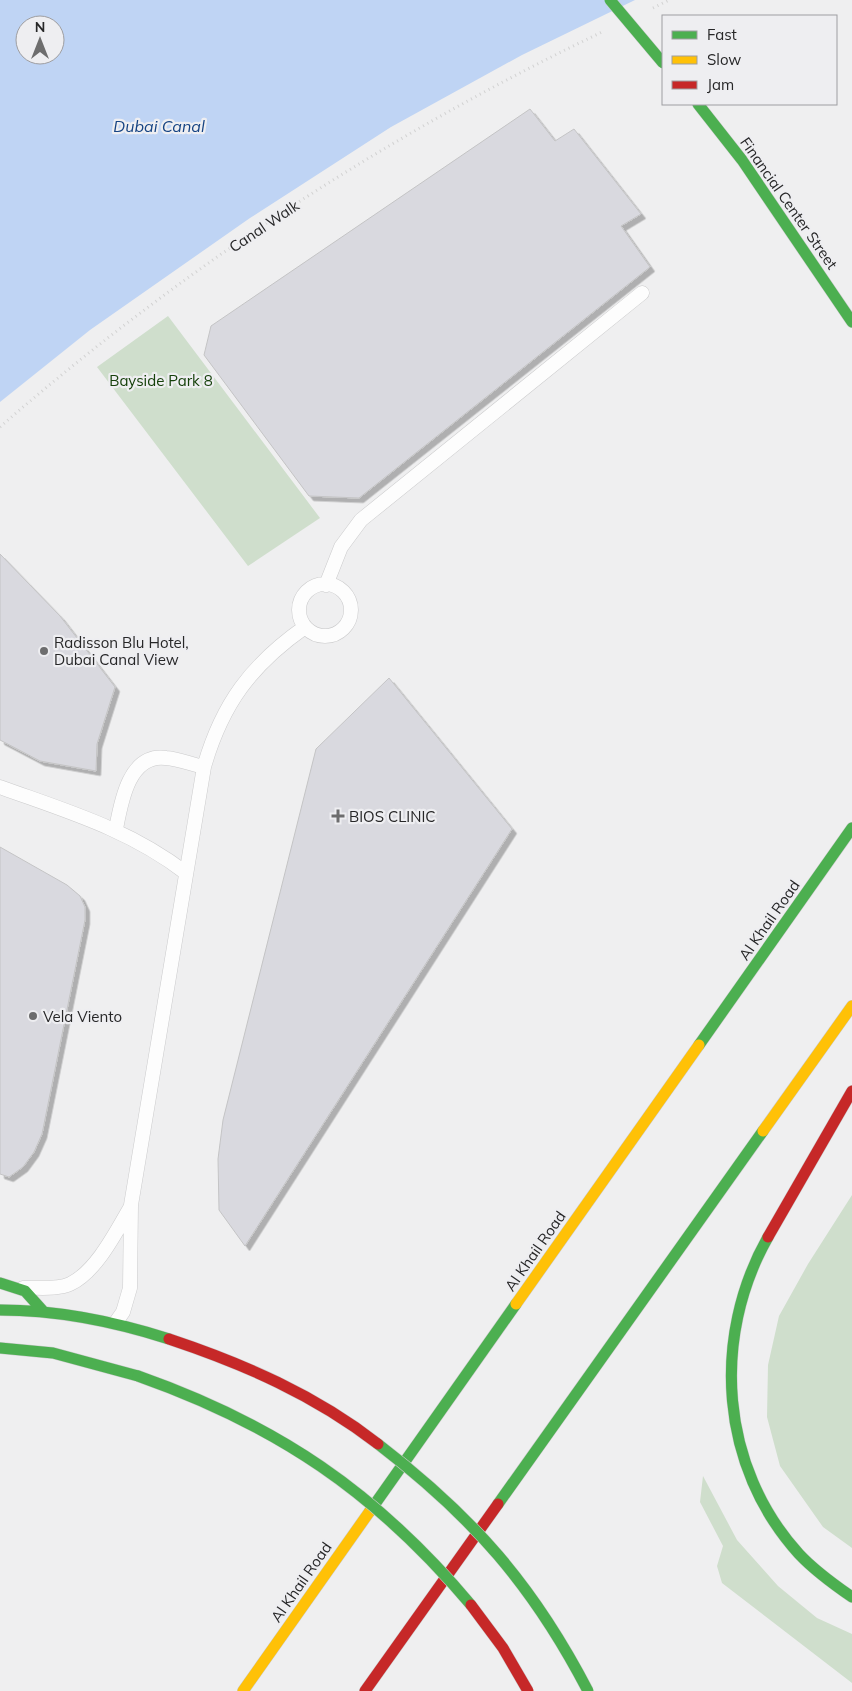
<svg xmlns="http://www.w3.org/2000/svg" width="852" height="1691" font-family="Mulish,sans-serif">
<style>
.green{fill:#cfdecc}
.water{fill:#bfd4f4;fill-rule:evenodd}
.building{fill:#d9d9df;stroke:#c4c4c5;filter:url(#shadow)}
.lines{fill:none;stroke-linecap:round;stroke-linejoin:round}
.lane-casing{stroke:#cbcbcc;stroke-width:15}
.fast-casing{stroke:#cbcbcc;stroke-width:12}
.slow-casing{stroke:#cbcbcc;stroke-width:12}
.jam-casing{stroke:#cbcbcc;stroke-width:12}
.path{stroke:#d2d2d2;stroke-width:3;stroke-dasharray:1 4;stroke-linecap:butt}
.lane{stroke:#fdfdfd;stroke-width:14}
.fast{stroke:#4caf50;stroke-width:11}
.slow{stroke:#ffc107;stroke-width:11}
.jam{stroke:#c62828;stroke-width:11}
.fast-bridge-casing{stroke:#cbcbcc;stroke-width:12;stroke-linecap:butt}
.jam-bridge-casing{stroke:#cbcbcc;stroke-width:12;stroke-linecap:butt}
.fast-bridge{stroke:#4caf50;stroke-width:11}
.jam-bridge{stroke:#c62828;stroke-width:11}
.poi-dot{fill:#6d6d6e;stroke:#eeeef1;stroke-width:2}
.labels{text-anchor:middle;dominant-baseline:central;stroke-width:4.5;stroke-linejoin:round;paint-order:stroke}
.street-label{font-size:15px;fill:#272728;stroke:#eeeef1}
.park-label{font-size:15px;fill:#16410b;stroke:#eeeef1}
.poi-label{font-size:15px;fill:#272728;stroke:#eeeef1;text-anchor:start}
.water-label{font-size:16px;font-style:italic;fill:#154383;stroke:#eeeef1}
</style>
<defs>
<filter id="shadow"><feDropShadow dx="4.5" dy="4.5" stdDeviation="0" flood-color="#0004"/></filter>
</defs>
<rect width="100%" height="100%" fill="#efeff0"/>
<path class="green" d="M 168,316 L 320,518 L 248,566 L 97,367 Z
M 852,1195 L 852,1548 L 823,1527 L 780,1466 L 767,1417 L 768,1365 L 779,1316 L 808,1264 Z
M 703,1476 L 737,1540 L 778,1586 L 817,1618 L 852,1634 L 852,1683 L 722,1583 L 717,1566 L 723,1546 L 700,1502 Z"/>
<path class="water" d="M 0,0 L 635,0 L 522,55 L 391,127 L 250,218 L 90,330 L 0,402 ZM 25,25 L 55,25 L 55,55 L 25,55 Z"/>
<path class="building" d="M 530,109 L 555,141 L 574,129 L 641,214 L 621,226 L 650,267 L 359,498 L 309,496 L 204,355 L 211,326 Z
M 0,554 L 60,616 L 115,687 L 97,744 L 96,771 L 40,761 L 0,740 Z
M 389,678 L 512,829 L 245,1246 L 219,1210 L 218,1159 L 223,1120 L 316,749 Z
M 0,847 L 67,885 L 80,896 L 85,907 L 85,920 L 42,1134 L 34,1152 L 23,1167 L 9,1177 L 0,1174 Z"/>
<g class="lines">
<g class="lane-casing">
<path id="lane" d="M299 610a26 26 0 1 1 52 0a26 26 0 1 1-52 0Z
M 326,585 L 341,547 L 361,520 L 642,293
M 0,787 C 66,811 129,829 186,873
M 116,829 C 121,802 129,753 166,758 C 178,759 191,764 204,767
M 23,1288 C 36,1287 57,1290 70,1284 C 96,1272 116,1232 130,1208
M 116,1322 L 123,1312 L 130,1288 L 131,1205 L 204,767 C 222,704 251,665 305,627"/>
</g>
<g class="fast-casing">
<path id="fast" d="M 698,104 L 742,160 L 852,322
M 699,1045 L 852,828
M 768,1237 C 711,1338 720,1467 799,1554 C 815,1571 833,1584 852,1597
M 0,1283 L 25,1291 L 43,1311
M 0,1310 C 59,1310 113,1321 169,1339
M 0,1348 L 53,1353 L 138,1376
M 498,1504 L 763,1131
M 370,1511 L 516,1304"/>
</g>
<g class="slow-casing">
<path id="slow" d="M 763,1131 L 852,1006
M 516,1304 L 699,1045
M 243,1691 L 370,1511"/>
</g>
<g class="jam-casing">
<path id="jam" d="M 768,1237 L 852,1091
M 365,1691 L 498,1504"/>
</g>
<path class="path" d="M 653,8 L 669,0
M 0,427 C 181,269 385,136 602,32"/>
<use href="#lane" class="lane"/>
<use href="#fast" class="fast"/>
<use href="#slow" class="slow"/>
<use href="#jam" class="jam"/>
<g class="fast-bridge-casing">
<path id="fast-bridge" d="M 610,0 L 663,63
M 138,1376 C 277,1425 376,1492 471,1605
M 378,1444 C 473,1517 533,1585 588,1691"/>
</g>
<g class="jam-bridge-casing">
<path id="jam-bridge" d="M 169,1339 C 244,1364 315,1395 378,1444
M 471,1605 L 503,1648 L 528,1691"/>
</g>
<use href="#fast-bridge" class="fast-bridge"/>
<use href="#jam-bridge" class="jam-bridge"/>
</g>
<g class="poi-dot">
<circle cx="44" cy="651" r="5"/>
<path d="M335.5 808.5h5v5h5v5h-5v5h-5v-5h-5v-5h5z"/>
<circle cx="33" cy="1016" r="5"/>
</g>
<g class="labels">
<g class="street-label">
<text transform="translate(789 203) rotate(55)">Financial Center Street</text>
<text transform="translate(264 226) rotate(-34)">Canal Walk</text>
<text transform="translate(769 920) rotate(-55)">Al Khail Road</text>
<text transform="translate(535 1251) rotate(-55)">Al Khail Road</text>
<text transform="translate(301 1582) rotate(-55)">Al Khail Road</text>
</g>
<g class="park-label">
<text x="161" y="380">Bayside Park 8</text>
</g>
<g class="poi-label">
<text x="54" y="642">Radisson Blu Hotel,<tspan x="54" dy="17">Dubai Canal View</tspan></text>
<text x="349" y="816">BIOS CLINIC</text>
<text x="43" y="1016">Vela Viento</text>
</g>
<g class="water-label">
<text x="159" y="126">Dubai Canal</text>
</g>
</g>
<rect x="662" y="15" width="175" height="90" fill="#eeeef1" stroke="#9e9ea1"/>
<rect x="672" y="31" width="25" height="8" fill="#4caf50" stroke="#9e9ea1"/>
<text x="707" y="40" font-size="15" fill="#272728">Fast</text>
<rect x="672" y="56" width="25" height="8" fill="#ffc107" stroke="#9e9ea1"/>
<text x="707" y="65" font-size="15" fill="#272728">Slow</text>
<rect x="672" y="81" width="25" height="8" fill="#c62828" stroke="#9e9ea1"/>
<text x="707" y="90" font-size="15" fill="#272728">Jam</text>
<g transform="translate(40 40)"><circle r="24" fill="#eeeef1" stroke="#9e9ea1"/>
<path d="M0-4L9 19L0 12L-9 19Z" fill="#6d6d6e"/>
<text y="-8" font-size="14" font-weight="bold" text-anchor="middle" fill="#272728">N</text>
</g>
</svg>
